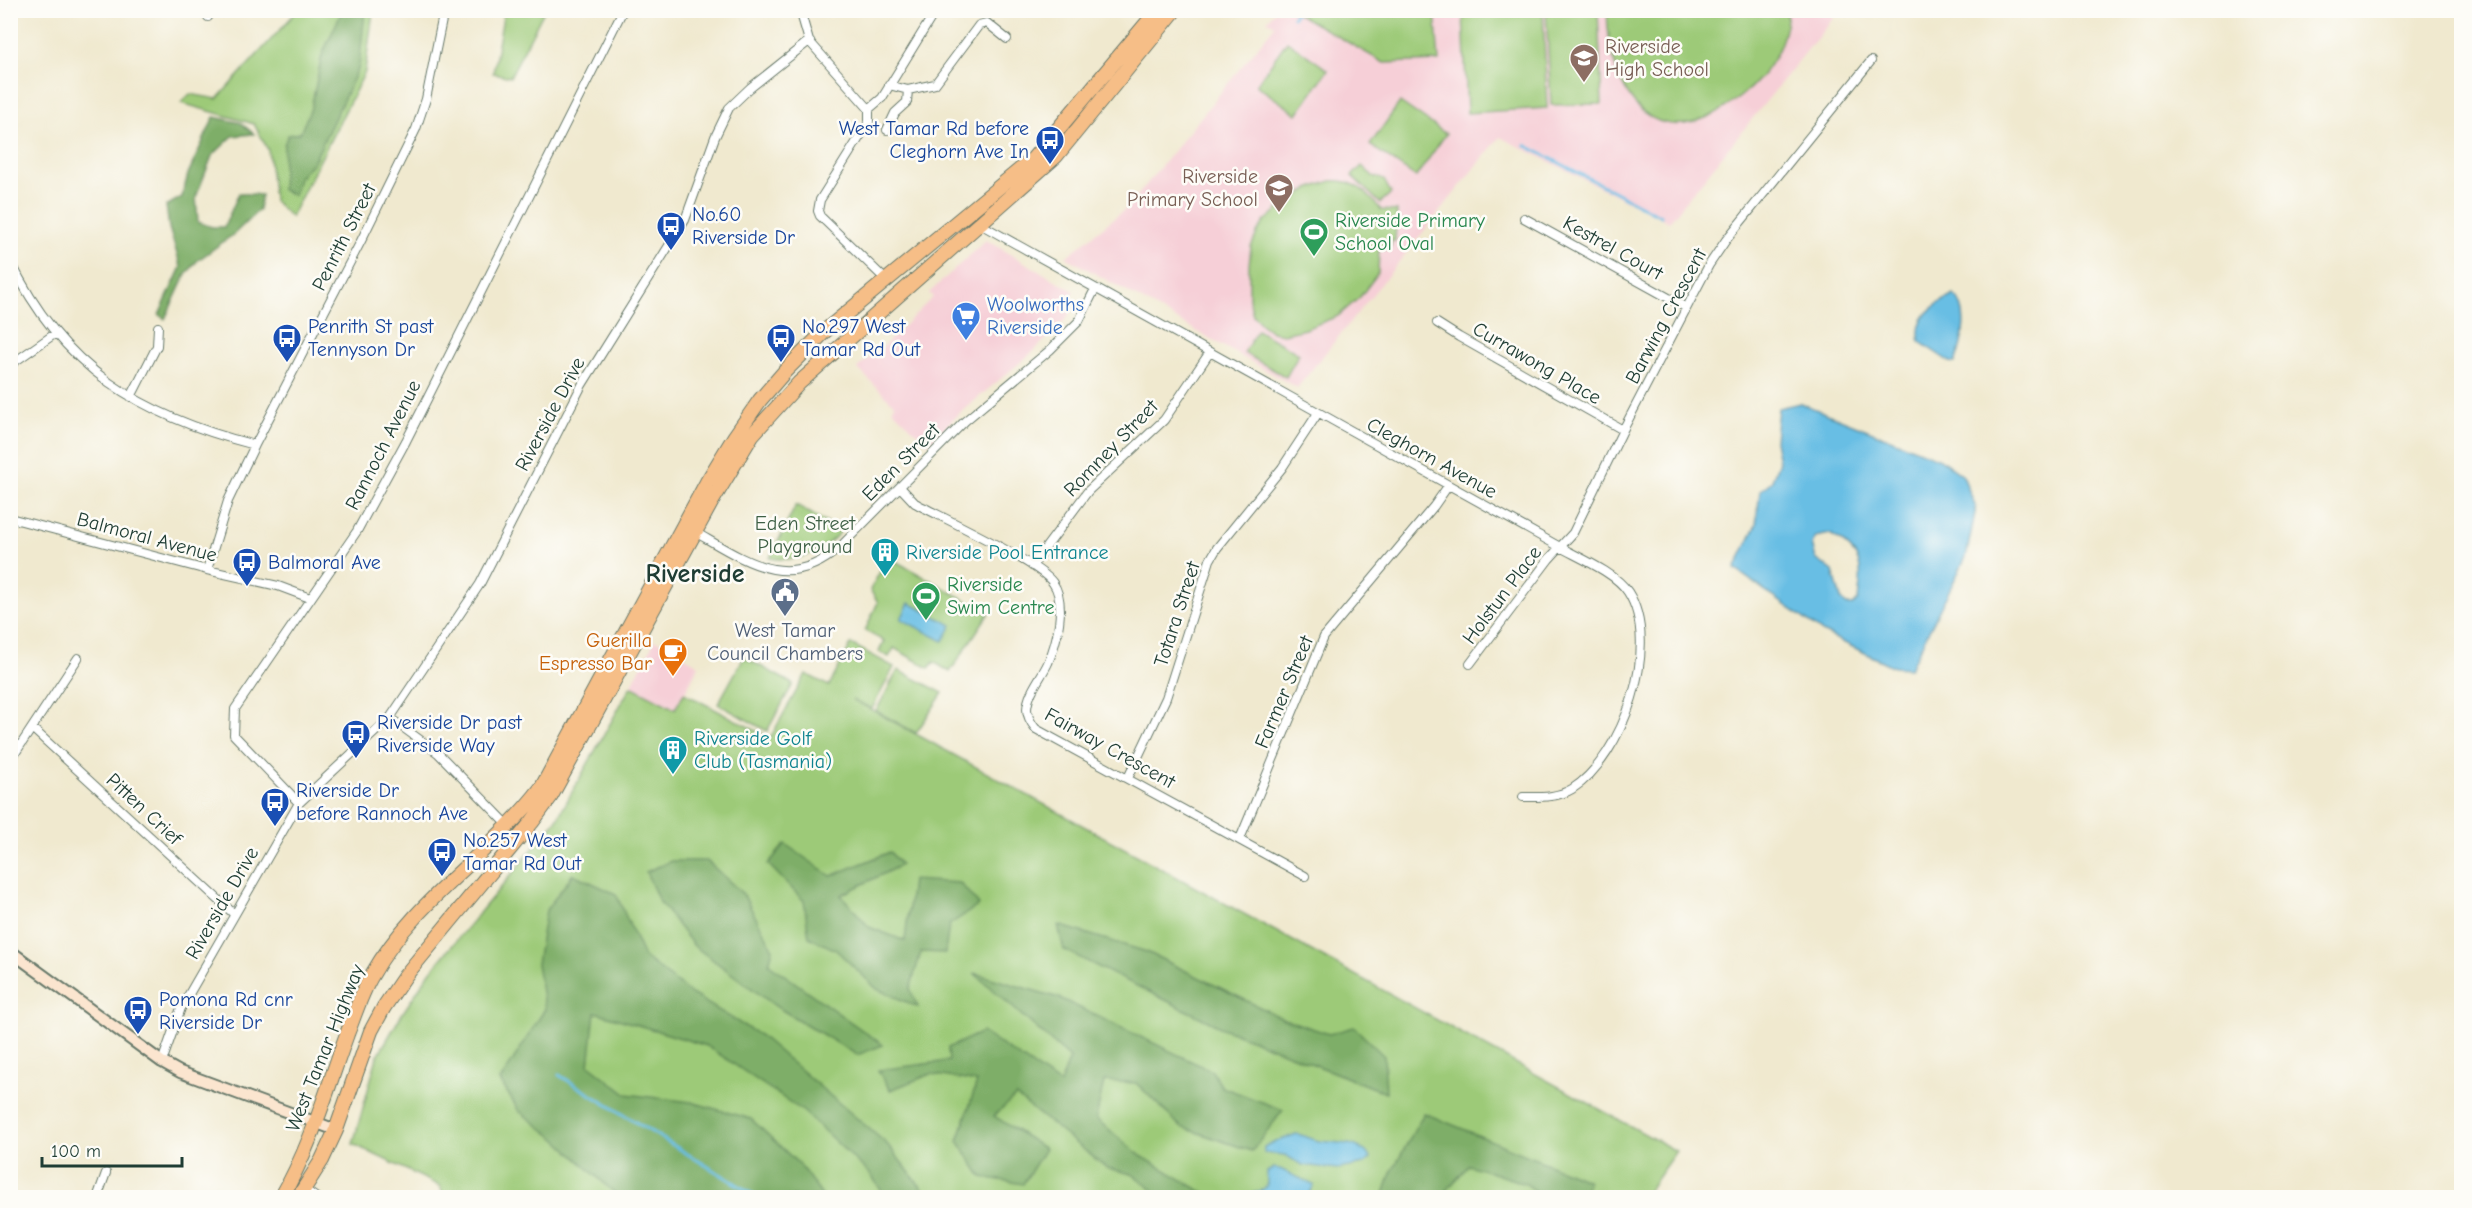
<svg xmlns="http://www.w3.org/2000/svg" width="2472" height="1208" font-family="'Comic Neue',sans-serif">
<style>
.built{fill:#f6cfd7}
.green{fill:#9dca78;stroke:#5e8456;stroke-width:1.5}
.forest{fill:#7eae68;stroke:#4e764e;stroke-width:1.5}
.water{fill:#67bee4;stroke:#437e8c;stroke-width:1.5;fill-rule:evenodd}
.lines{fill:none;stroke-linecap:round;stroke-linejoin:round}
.stream{stroke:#67bee4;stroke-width:3}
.street-casing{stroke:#68796a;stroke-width:10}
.secondary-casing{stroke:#68796a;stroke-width:14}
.highway-casing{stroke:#68796a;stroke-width:16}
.street{stroke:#fff;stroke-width:8}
.secondary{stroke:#fbe5cf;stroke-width:10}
.highway{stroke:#f6be87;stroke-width:14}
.labels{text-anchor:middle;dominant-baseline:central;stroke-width:5;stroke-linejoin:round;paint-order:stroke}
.education-label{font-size:20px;fill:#785e54;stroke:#fdfcf7;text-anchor:start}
.transit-label{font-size:20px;fill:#164399;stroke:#fdfcf7;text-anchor:start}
.leisure-label{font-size:20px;fill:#27864d;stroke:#fdfcf7;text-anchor:start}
.street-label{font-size:20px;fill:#1f3d34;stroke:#fdfcf7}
.shop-label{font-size:20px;fill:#366cbe;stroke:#fdfcf7;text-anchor:start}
.park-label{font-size:20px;fill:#3e6045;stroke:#fdfcf7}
.culture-label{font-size:20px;fill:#0d838f;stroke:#fdfcf7;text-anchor:start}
.service-label{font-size:20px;fill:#4e5e75;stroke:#fdfcf7}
.food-label{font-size:20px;fill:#c56008;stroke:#fdfcf7;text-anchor:end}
.district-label{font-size:26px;font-weight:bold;fill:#1f3d34;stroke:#fdfcf7}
</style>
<rect width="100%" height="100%" fill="#fdfcf7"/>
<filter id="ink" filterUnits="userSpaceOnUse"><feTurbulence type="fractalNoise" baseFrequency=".0167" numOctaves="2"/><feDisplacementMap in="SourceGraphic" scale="12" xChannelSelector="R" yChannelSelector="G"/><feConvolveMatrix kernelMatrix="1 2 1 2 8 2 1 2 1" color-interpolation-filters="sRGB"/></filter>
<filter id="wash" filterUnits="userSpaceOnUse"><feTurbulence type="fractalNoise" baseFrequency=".008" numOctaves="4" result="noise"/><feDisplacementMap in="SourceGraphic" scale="24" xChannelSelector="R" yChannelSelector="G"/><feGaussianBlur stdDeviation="1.35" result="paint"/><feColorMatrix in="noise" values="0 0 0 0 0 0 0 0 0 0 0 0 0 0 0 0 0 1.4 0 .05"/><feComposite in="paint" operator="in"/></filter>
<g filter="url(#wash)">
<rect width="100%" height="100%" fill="#f0e9cf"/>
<path class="built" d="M 1275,11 L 1839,11 L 1669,222 L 1500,137 L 1297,388 L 1066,257 L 1129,206 L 1272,29 L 1275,25 L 1267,21 Z
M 986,240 L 1074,291 L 1070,298 L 1077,303 L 1064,321 L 1035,350 L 954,418 L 928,444 L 892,409 L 895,405 L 857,368 L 883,347 L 933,297 L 929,293 Z
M 655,640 L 699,665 L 676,710 L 631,686 Z"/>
<path class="green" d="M 297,11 L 373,11 L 365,72 L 291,217 L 274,201 L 268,150 L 254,124 L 181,103 L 190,94 L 217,99 Z
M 504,11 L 544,11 L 510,77 L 493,73 Z
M 1293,11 L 1435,11 L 1439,61 L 1384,63 Z
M 1463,11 L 1543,11 L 1547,108 L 1467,113 Z
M 1546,11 L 1598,11 L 1602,104 L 1551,105 Z
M 1607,11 L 1607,10 L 1788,11 C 1785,47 1769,73 1741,96 C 1656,165 1609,97 1607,11 Z
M 1287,41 L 1328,70 L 1297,114 L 1256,85 Z
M 1400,102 L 1446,134 L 1416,177 L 1370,145 Z
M 1362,166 L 1373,176 L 1384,180 L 1391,193 L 1380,203 L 1352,176 Z
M 1331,181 C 1354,179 1367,192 1381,210 L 1397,211 L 1395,241 L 1391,241 L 1391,246 L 1387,246 L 1387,249 L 1379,249 L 1378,273 L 1360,297 L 1338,316 L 1305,329 L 1284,334 L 1272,332 L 1261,324 L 1253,315 L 1249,299 L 1249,265 L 1251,247 L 1258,231 L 1265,221 L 1288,201 L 1308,189 Z
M 1257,330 L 1299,354 L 1286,377 L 1244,353 Z
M 796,505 L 841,531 C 823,552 798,563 770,558 Z
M 888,557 L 989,613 L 950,672 L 934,662 L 929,668 L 894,648 L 889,657 L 879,652 L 884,641 L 865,631 L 878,602 L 870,590 Z
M 851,644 L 894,667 L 872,709 L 852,699 L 1676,1151 L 1643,1198 L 444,1198 L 440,1186 L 353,1144 L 377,1057 L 402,1014 L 430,972 L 556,821 L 631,686 L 675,709 L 684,693 L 770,738 L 806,674 L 829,686 Z
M 744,657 L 793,684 L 767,731 L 718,704 Z
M 898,670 L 943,693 L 916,733 L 876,711 Z"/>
<path class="forest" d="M 342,11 L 365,11 L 359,67 L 314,161 L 299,178 L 294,195 L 282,190 L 284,145 L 288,135 L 300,133 L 311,108 L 322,55 Z
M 214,117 L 241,123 L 254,134 L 233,136 L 212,156 L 196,197 L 198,222 L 212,227 L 224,227 L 239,193 L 261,195 L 259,210 L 234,234 L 197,261 L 185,276 L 165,319 L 159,315 L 181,267 L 169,228 L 166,206 L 182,197 L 188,174 Z
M 785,844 L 831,876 L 890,852 L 901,865 L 841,895 L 869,927 L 905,941 L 912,880 L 960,883 L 979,905 L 949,925 L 945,953 L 921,952 L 910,989 L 918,1007 L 877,989 L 836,950 L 809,937 L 804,901 L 768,864 Z
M 671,861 L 707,861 L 743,894 L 773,949 L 769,964 L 883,1045 L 857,1055 L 777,1007 L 694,946 L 659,901 L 646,872 Z
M 573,874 L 616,894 L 644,957 L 690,993 L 761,1036 L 826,1092 L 887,1144 L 929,1197 L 886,1197 L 870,1174 L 804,1112 L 707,1046 L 595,1012 L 589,1065 L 626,1094 L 691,1102 L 751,1119 L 800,1165 L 823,1197 L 619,1197 L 556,1139 L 519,1111 L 500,1081 L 545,1009 L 537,964 L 546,910 Z
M 1058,925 L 1147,952 L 1284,1019 L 1329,1034 L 1354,1027 L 1384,1056 L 1386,1093 L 1220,1027 L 1064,950 Z
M 974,973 L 1059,998 L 1212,1071 L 1222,1087 L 1283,1110 L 1252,1151 L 1181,1127 L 1136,1083 L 1104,1081 L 1096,1119 L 1141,1156 L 1211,1197 L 1162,1197 L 1132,1174 L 1107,1168 L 1016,1096 L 994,1116 L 1045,1149 L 1023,1184 L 982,1177 L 958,1141 L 977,1082 L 931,1074 L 890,1090 L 878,1070 L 949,1061 L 948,1048 L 982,1032 L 1060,1084 L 1070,1058 Z
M 1424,1113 L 1589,1181 L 1582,1197 L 1544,1197 L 1526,1184 L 1469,1165 L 1441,1197 L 1383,1197 L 1391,1173 Z"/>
<path class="water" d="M 1954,295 C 1971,309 1962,345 1955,363 L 1950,362 L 1920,342 C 1914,316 1934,305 1954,295 Z
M 1800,403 L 1940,459 L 1963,476 L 1976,508 L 1966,557 L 1910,668 L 1894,667 L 1824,633 L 1735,569 L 1756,525 L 1760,491 L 1772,481 L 1779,461 L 1775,441 L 1778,408 ZM 1830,534 C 1863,553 1863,565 1858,600 L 1853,605 L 1846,605 L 1841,599 L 1833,571 L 1816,559 L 1812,544 L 1816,537 Z
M 909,603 L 952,625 L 943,641 L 901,619 Z
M 1296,1134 C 1305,1135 1312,1140 1320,1141 C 1335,1143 1363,1141 1370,1158 L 1364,1164 L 1338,1169 L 1302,1165 L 1285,1155 L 1264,1153 L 1264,1147 L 1268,1145 Z
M 1274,1168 L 1280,1169 L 1314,1185 L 1309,1194 L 1303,1197 L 1251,1197 L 1250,1193 L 1260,1192 L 1267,1186 L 1267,1172 Z"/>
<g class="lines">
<path class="stream" d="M 1293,17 L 1297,10
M 1525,145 L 1661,216
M 559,1075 L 759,1198"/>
</g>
</g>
<g filter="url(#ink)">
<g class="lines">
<g class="street-casing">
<path id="street" d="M 800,10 L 809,41
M 208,17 L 212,10
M 889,85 L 908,90 L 935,84 L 979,25 L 987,23 L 1007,39
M 869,109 L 882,98 L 936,10
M 887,130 L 895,113 L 907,102 L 908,90
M 1524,218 L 1685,307
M 980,224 L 1560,547 C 1580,558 1616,573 1628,592 C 1662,645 1623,757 1572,789 C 1557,798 1540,797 1523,797
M 10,260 C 62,369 141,416 255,445
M 1437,323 L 1459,337 L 1623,430
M 10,365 L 56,333
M 131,397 L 157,346 L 158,327
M 900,487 L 915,503 C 941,517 1040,563 1053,583 C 1067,603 1057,642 1048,663 C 1041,678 1028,692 1027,709 C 1027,717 1031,723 1036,729 L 1305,876
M 10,518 L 207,570 L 278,586 L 310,598
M 695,532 C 744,560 789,594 840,547 L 965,421 L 1050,350 L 1079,321 L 1093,293 L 1097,289
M 1032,566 L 1088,491 L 1164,420 L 1210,352
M 207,570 L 228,501 L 255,445 L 360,243 L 416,129 L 426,99 L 444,10
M 1470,664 L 1549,559 L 1573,533 L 1623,430 L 1709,265 L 1726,240 L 1871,61
M 390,718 L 438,753 L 509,826
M 32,728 L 234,914
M 10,761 L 78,658
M 1128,778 L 1166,698 L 1210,560 L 1217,548 L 1282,468 L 1318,413
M 299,803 L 234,735 L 235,709 L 357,531 L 406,441 L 623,10
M 1240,839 L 1324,637 L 1434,506 L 1448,486
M 162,1062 L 181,1008 L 299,803 L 390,718 L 480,584 L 582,385 L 685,220 L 715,137 L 729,108 L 750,88 L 809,41 L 869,109 L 869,122 L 820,200 L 818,211 L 820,216 L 885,279
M 304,1189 L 317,1198
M 97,1198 L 106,1173"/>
</g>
<g class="secondary-casing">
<path id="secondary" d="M 10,951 L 162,1062 L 180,1072 L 336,1130"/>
</g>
<g class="highway-casing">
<path id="highway" d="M 281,1198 C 311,1147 327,1089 347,1034 C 355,1014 361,993 372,975 C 414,900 491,854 542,787 L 707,482 L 735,436 L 760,400 L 786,370 L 825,331 L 1033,159 L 1158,10
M 298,1198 L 322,1160 L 336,1130 L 371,1031 L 384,1007 L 405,976 L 532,822 L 551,796 L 712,501 L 752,435 L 799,383 L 1056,156 L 1175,10"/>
</g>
<use href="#street" class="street"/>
<use href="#secondary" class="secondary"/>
<use href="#highway" class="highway"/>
</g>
</g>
<defs>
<g id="school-pin" transform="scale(1.5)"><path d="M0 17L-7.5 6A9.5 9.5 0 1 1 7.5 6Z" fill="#8d6e63" stroke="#fdfcf7"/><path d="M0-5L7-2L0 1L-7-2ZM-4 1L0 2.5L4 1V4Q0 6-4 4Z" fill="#fff"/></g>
<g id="bus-pin" transform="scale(1.5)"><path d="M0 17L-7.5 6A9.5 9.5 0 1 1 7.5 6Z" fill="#1a4fb4" stroke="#fdfcf7"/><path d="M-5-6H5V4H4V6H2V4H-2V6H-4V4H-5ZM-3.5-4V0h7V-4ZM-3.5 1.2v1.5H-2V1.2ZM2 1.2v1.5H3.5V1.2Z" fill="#fff"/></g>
<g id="stadium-pin" transform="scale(1.5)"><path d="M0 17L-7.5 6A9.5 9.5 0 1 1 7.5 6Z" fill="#2e9e5b" stroke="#fdfcf7"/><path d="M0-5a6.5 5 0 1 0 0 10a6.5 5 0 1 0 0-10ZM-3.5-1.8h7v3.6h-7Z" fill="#fff"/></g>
<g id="supermarket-pin" transform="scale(1.5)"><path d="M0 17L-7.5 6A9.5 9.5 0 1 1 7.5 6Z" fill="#3f7fe0" stroke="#fdfcf7"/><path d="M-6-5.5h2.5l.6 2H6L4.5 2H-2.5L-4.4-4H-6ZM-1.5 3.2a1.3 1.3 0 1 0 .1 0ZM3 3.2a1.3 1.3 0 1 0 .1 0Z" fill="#fff"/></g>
<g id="building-pin" transform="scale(1.5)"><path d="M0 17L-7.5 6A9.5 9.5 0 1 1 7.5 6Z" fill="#0f9aa8" stroke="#fdfcf7"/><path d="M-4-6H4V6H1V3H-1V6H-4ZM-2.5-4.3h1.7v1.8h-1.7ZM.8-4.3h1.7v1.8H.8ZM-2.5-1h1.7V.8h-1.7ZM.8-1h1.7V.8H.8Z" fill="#fff"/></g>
<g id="civic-pin" transform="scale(1.5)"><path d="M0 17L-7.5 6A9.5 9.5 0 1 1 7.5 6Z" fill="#5c6f8a" stroke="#fdfcf7"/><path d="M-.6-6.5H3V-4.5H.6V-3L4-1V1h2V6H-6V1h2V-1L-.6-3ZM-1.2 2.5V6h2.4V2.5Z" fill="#fff"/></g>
<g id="cafe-pin" transform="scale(1.5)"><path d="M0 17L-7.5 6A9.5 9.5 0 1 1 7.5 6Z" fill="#e8710a" stroke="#fdfcf7"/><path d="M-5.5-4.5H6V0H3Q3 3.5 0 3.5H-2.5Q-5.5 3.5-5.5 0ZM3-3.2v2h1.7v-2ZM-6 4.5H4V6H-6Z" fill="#fff"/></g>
</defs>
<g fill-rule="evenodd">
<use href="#school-pin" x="1584" y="58"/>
<use href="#bus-pin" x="1050" y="140"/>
<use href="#school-pin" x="1279" y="188"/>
<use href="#bus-pin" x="671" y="226"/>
<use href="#stadium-pin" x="1314" y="232"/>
<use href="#supermarket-pin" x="966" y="316"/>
<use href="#bus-pin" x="287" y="338"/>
<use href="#bus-pin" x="781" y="338"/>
<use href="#building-pin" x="885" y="552"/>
<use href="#bus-pin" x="247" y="562"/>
<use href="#civic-pin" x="785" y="592"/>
<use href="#stadium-pin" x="926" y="596"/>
<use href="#cafe-pin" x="673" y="652"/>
<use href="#bus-pin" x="356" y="734"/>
<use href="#building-pin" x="673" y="750"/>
<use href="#bus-pin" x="275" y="802"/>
<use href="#bus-pin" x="442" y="852"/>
<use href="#bus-pin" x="138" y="1010"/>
</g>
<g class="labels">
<g class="education-label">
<text x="1605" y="46">Riverside<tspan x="1605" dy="23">High School</tspan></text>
<text x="1258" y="176" text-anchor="end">Riverside<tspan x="1258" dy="23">Primary School</tspan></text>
</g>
<g class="transit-label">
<text x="1029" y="128" text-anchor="end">West Tamar Rd before<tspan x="1029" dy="23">Cleghorn Ave In</tspan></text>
<text x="692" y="214">No.60<tspan x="692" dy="23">Riverside Dr</tspan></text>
<text x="308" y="326">Penrith St past<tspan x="308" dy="23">Tennyson Dr</tspan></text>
<text x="802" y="326">No.297 West<tspan x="802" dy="23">Tamar Rd Out</tspan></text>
<text x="268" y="562">Balmoral Ave</text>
<text x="377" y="722">Riverside Dr past<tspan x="377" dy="23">Riverside Way</tspan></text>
<text x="296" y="790">Riverside Dr<tspan x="296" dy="23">before Rannoch Ave</tspan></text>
<text x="463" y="840">No.257 West<tspan x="463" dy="23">Tamar Rd Out</tspan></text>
<text x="159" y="999">Pomona Rd cnr<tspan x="159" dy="23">Riverside Dr</tspan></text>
</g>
<g class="leisure-label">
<text x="1335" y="220">Riverside Primary<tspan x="1335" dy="23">School Oval</tspan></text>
<text x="947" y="584">Riverside<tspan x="947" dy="23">Swim Centre</tspan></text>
</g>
<g class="street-label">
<text transform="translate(344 237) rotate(-63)">Penrith Street</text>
<text transform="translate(1613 248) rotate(29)">Kestrel Court</text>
<text transform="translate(1666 316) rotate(-62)">Barwing Crescent</text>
<text transform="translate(1537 363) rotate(30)">Currawong Place</text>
<text transform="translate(550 414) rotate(-62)">Riverside Drive</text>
<text transform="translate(383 445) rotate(-63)">Rannoch Avenue</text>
<text transform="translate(1111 448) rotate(-46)">Romney Street</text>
<text transform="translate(1432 458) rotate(29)">Cleghorn Avenue</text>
<text transform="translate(901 462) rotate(-45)">Eden Street</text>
<text transform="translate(147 537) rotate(15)">Balmoral Avenue</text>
<text transform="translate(1502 595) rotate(-53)">Holstun Place</text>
<text transform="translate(1177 614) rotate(-72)">Totara Street</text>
<text transform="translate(1284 692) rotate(-67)">Farmer Street</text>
<text transform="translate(1110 748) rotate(29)">Fairway Crescent</text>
<text transform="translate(144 809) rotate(43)">Pitten Crief</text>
<text transform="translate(222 903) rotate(-60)">Riverside Drive</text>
<text transform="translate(325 1048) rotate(-68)">West Tamar Highway</text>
</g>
<g class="shop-label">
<text x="987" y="304">Woolworths<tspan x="987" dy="23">Riverside</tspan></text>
</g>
<g class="park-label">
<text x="805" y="523">Eden Street<tspan x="805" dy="23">Playground</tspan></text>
</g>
<g class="culture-label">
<text x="906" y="552">Riverside Pool Entrance</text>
<text x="694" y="738">Riverside Golf<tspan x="694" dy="23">Club (Tasmania)</tspan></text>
</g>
<g class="service-label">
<text x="785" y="630">West Tamar<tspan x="785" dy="23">Council Chambers</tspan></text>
</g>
<g class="food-label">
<text x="652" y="640">Guerilla<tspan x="652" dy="23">Espresso Bar</tspan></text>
</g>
<g class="district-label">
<text x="695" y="574">Riverside</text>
</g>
</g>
<rect width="2472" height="1208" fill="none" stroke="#fdfcf7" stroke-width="36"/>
<path d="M42 1157v9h140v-9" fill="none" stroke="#1f3d34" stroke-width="3"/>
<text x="51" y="1157" font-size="18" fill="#1f3d34" stroke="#fdfcf7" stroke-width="4.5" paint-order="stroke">100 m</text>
</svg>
